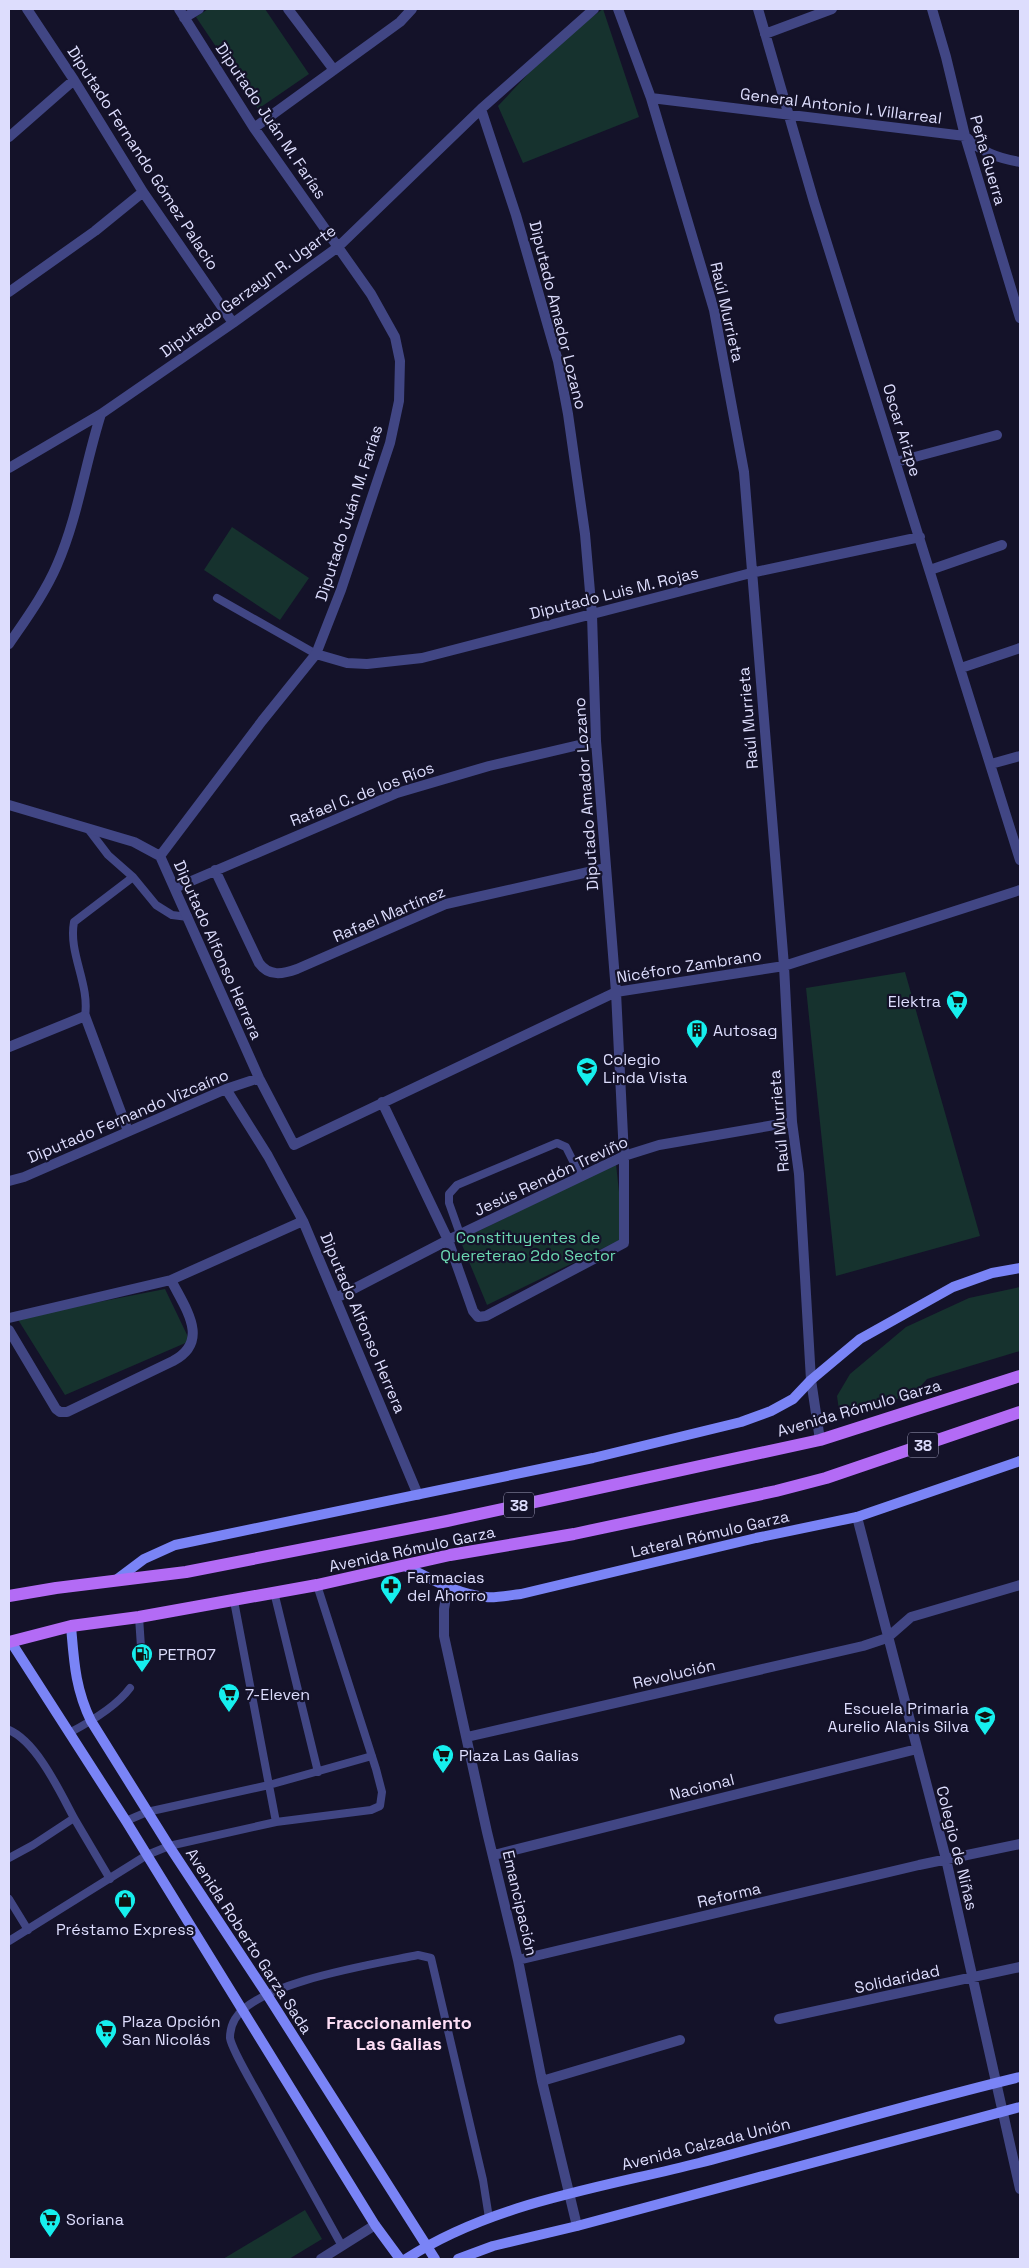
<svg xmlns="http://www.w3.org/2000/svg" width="1029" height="2268" font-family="'Space Grotesk',sans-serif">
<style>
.green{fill:#16322e}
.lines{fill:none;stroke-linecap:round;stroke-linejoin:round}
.lane{stroke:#414684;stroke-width:8}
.street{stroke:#414684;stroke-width:10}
.secondary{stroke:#7a84f6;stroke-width:10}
.primary{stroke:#b36bf5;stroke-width:12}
.labels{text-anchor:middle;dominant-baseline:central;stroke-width:4.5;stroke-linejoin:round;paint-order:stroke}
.shield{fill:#141229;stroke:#a1a0bd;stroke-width:1}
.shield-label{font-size:15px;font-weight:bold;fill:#ddddfd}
.street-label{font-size:16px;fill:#ddddfd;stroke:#141229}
.poi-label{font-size:16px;fill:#ddddfd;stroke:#141229;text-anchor:start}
.park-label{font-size:16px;fill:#6cd9b2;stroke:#141229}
.neighbourhood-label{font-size:18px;font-weight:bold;fill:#fddef5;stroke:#141229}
</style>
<rect width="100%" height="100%" fill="#141229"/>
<path class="green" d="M 208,9 L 265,9 L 309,74 L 258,109 L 196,17 Z
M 603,9 L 639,117 L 523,163 L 498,106 L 558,42 Z
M 232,527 L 309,578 L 280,620 L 204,570 Z
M 905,972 L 980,1236 L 836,1276 L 806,988 Z
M 616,1164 L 624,1238 L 487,1305 L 460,1240 Z
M 1020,1287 L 1020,1351 L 927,1379 L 912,1396 L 839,1410 L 837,1396 L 850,1374 L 906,1327 L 969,1298 Z
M 165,1289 L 190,1341 L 65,1395 L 17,1318 Z
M 305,2210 L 322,2239 L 289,2259 L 223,2259 Z"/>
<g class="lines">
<path class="lane" d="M 217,598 L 316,654
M 89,830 L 108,855 L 133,877 L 156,905 L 172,915 L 188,917
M 85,1016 C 90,984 68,953 74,922 L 133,877
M 460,1234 L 449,1203 L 449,1194 L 457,1185 L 557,1143 L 566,1147 L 581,1177
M 274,1592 L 318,1772
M 234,1601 L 276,1822
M 139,1617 L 142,1662
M 9,1730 C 37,1742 60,1792 74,1818 L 33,1845 L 9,1858
M 69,1733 C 90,1722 116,1707 130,1688
M 74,1818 L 110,1879
M 126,1821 L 147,1812 L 269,1785 L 372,1756
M 9,1899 L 28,1930
M 9,1941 L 147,1855 L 169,1846 L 276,1822 L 371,1810 L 380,1806 L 382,1792 L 376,1769 L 317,1585
M 342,2246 C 314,2196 287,2146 259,2096 C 252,2083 232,2050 230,2038 C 230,2032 232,2024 235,2019 C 257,1982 375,1964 418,1955 L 431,1958 L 483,2180 L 489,2218"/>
<path class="street" d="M 27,9 L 74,80 L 143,192 L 233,323
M 288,9 L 334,70
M 618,9 L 651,98 L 714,310 L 744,472 L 784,966 L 792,1122 L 799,1174 L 811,1380 L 820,1440
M 758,9 L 814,202 L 1020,860
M 932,9 L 946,57 L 965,136 L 1020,318
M 184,18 L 199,9
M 765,34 L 832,9
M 651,98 L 965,136 C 981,152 997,158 1020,162
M 254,128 L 400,22 L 412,9
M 9,137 L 74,80
M 9,292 L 95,231 L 143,192
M 896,462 L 997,435
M 9,468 L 101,414 L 233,323 L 338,247 L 481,109 L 594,9
M 930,570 L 1002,545
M 9,644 C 26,619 45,593 57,565 C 78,517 85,464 101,414
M 316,654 L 347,663 L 367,664 L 422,658 L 751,573 L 920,537
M 961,668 L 1020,648
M 991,764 L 1020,756
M 9,805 L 134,842 L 160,856 L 259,1078 L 294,1145 L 616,992 L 784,966 L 1020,890
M 160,856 L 262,721 L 316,654 L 341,590 L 390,443 L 399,401 L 400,361 L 395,337 L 371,294 L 254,128 L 179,9
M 215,870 L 259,963 C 269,977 283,974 297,969 L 446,904 L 606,868
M 175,888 L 397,793 L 489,766 L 596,741
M 9,1047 L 85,1016 L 128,1131
M 226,1089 L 268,1156 L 303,1221 L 418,1495
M 382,1102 L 448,1240 L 473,1311 L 478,1317 L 486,1316 L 624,1243 L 624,1156 L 616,992 L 596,741 L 592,615 L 585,534 L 568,414 L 558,361 L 516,215 L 481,109
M 9,1181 L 24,1177 L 226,1089 L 259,1078
M 336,1298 L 448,1240 L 624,1156 L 659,1145 L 792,1122
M 9,1318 L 171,1280 L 303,1221
M 9,1330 L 56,1409 L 60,1412 L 67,1412 L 173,1361 C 211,1341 185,1308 171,1280
M 857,1517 L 946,1859 L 1020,2189
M 448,1586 L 444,1609 L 444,1636 L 487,1832 L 518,1960 L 542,2081 L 577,2226
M 467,1737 L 863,1646 L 887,1638 L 911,1617 L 1020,1585
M 494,1855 L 917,1749
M 518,1960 L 919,1865 L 1020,1844
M 779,2019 L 1020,1967
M 542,2081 L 680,2040
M 321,2259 L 375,2225"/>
<path class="secondary" d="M 405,1566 C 430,1578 458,1595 486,1597 C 497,1598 510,1595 521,1594 L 756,1538 L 857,1517 L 1020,1461
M 116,1580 L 144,1559 L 175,1545 L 593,1458 L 741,1422 L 771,1411 L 793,1399 L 811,1380 L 860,1339 L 953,1287 L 992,1273 L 1020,1268
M 71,1626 C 74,1661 75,1688 91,1721 L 169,1846 L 266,1993 L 435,2259
M 11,1642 L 126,1821 L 375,2225 L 400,2259
M 406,2259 C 492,2203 600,2188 699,2163 C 806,2135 912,2103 1020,2077
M 458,2259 L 493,2246 L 577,2226 L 1020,2107"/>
<path class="primary" d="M 9,1596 L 56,1588 L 186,1572 L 447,1521 L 820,1440 L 1020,1376
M 9,1642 L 71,1626 L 139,1617 L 317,1585 L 450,1555 L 574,1534 L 776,1491 L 826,1478 L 1020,1412"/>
</g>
<defs>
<g id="supermarket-pin" transform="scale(1.125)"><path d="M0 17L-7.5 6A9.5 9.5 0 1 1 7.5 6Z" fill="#16efee" stroke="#141229"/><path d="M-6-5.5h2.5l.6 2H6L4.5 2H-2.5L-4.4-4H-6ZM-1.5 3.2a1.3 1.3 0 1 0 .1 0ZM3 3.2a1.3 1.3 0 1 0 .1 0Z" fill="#111"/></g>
<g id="building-pin" transform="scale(1.125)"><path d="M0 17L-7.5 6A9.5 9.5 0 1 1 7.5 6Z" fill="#16efee" stroke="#141229"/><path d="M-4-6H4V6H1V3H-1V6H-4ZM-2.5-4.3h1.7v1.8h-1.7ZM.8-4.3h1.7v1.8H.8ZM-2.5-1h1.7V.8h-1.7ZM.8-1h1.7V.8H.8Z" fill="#111"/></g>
<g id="school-pin" transform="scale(1.125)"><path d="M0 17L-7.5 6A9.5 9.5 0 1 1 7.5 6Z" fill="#16efee" stroke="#141229"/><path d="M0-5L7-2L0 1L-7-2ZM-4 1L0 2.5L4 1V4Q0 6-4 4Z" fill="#111"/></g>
<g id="pharmacy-pin" transform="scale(1.125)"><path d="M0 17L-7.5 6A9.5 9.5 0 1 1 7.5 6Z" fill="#16efee" stroke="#141229"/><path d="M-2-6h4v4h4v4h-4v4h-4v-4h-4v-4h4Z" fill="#111"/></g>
<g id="fuel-pin" transform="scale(1.125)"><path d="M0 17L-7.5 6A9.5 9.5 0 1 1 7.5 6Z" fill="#16efee" stroke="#141229"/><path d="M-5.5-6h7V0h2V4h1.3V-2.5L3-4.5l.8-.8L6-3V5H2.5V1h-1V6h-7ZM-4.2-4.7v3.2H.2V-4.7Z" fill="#111"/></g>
<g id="shop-pin" transform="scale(1.125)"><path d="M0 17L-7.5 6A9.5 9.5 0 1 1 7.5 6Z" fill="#16efee" stroke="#141229"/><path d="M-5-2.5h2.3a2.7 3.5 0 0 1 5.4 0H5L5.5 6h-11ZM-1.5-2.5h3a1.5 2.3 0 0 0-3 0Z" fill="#111"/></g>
</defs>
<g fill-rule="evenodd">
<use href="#supermarket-pin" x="957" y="1001"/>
<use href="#building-pin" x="697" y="1030"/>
<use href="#school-pin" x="587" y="1068"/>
<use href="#pharmacy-pin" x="391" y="1586"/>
<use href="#fuel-pin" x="142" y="1654"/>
<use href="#supermarket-pin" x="229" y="1694"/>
<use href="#school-pin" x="985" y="1717"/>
<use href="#supermarket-pin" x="443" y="1755"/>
<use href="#shop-pin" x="125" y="1900"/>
<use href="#supermarket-pin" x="106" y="2030"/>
<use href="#supermarket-pin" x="50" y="2219"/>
</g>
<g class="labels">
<g class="shield">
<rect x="908" y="1432.5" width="30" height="25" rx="4"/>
<rect x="504" y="1492.5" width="30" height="25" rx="4"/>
</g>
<g class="shield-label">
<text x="923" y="1445">38</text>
<text x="519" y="1505">38</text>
</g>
<g class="street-label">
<text transform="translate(841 106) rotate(7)">General Antonio I. Villarreal</text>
<text transform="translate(271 121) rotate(56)">Diputado Juán M. Farías</text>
<text transform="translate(143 158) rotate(57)">Diputado Fernando Gómez Palacio</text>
<text transform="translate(988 160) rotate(74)">Peña Guerra</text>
<text transform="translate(248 291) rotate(-36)">Diputado Gerzayn R. Ugarte</text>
<text transform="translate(727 312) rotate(77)">Raúl Murrieta</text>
<text transform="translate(558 315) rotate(76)">Diputado Amador Lozano</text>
<text transform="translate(902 430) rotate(73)">Oscar Arizpe</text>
<text transform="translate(349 513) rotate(-72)">Diputado Juán M. Farías</text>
<text transform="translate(614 593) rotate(-14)">Diputado Luis M. Rojas</text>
<text transform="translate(748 718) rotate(-95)">Raúl Murrieta</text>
<text transform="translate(362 794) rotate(-21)">Rafael C. de los Ríos</text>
<text transform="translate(586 794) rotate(-94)">Diputado Amador Lozano</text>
<text transform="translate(389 914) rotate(-23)">Rafael Martínez</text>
<text transform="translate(218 950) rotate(66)">Diputado Alfonso Herrera</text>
<text transform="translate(689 966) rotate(-9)">Nicéforo Zambrano</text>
<text transform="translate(128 1116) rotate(-23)">Diputado Fernando Vizcaíno</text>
<text transform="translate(779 1121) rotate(-95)">Raúl Murrieta</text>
<text transform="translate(551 1176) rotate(-25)">Jesús Rendón Treviño</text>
<text transform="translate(363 1323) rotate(67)">Diputado Alfonso Herrera</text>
<text transform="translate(859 1408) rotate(-16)">Avenida Rómulo Garza</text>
<text transform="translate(710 1534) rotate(-13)">Lateral Rómulo Garza</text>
<text transform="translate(412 1549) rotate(-12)">Avenida Rómulo Garza</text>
<text transform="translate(674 1674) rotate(-13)">Revolución</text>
<text transform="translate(702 1787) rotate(-14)">Nacional</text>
<text transform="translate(957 1848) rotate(76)">Colegio de Niñas</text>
<text transform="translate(729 1895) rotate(-13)">Reforma</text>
<text transform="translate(520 1903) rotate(77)">Emancipación</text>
<text transform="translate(249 1941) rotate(57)">Avenida Roberto Garza Sada</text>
<text transform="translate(897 1979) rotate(-12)">Solidaridad</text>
<text transform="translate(706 2144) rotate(-14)">Avenida Calzada Unión</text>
</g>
<g class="poi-label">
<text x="941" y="1001" text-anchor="end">Elektra</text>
<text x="713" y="1030">Autosag</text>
<text x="603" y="1059">Colegio<tspan x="603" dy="18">Linda Vista</tspan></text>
<text x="407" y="1577">Farmacias<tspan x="407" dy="18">del Ahorro</tspan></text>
<text x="158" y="1654">PETRO7</text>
<text x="245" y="1694">7-Eleven</text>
<text x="969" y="1708" text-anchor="end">Escuela Primaria<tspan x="969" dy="18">Aurelio Alanis Silva</tspan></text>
<text x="459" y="1755">Plaza Las Galias</text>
<text x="125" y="1929" text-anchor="middle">Préstamo Express</text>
<text x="122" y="2021">Plaza Opción<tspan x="122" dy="18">San Nicolás</tspan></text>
<text x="66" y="2219">Soriana</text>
</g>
<g class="park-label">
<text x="528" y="1237">Constituyentes de<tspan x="528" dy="18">Quereterao 2do Sector</tspan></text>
</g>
<g class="neighbourhood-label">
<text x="399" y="2022">Fraccionamiento<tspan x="399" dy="21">Las Galias</tspan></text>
</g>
</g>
<rect width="1029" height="2268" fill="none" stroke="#ddddfd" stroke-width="20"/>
</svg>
